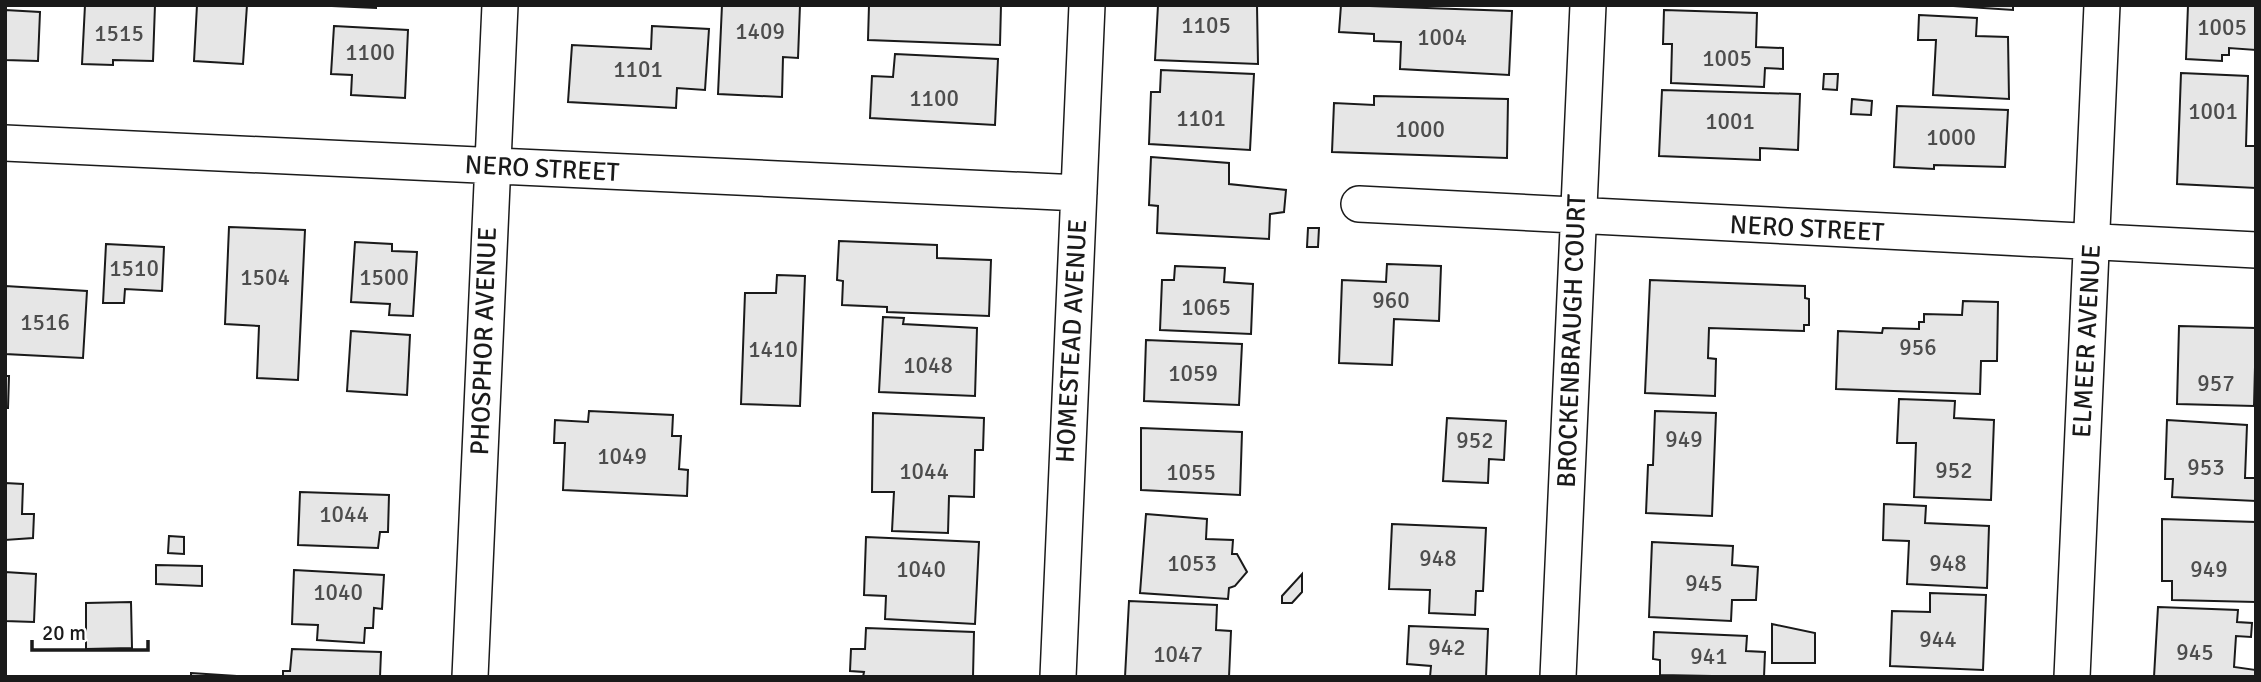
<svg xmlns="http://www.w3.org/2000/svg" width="2261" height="682" font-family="Signika,sans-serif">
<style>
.building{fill:#e6e6e6;stroke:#1a1a1a;stroke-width:2}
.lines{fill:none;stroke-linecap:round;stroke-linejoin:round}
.minor-casing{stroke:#1a1a1a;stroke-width:38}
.minor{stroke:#fff;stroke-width:35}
.labels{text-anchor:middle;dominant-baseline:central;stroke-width:5;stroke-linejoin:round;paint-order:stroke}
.number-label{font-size:23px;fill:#4d4d4d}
.street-label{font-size:26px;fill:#1a1a1a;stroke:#fff}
</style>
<rect width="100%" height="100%" fill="#fff"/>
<path class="building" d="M 85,5 L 155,5 L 153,61 L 113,60 L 113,65 L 82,64 Z
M 197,5 L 247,5 L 243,64 L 194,61 Z
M 309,5 L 376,5 L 376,8 Z
M 722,5 L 800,5 L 798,58 L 783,57 L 782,97 L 718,94 Z
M 869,5 L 1001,5 L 1000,45 L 868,40 Z
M 1158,5 L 1257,5 L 1258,64 L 1155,60 Z
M 1341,5 L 1512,11 L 1509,75 L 1400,69 L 1401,42 L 1374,41 L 1374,34 L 1339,32 Z
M 1938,5 L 2013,5 L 2013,10 Z
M 2188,5 L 2256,5 L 2256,50 L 2229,48 L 2229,55 L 2222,55 L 2222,61 L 2186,59 Z
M 5,10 L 40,12 L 38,61 L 5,60 Z
M 1664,10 L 1757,13 L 1756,47 L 1783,48 L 1783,69 L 1765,68 L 1764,87 L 1671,83 L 1672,44 L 1663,44 Z
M 1919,15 L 1977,18 L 1976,36 L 2008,37 L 2009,99 L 1933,95 L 1936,40 L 1918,40 Z
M 334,26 L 408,30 L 405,98 L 351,95 L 352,75 L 331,74 Z
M 652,26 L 709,29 L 705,90 L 677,88 L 676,108 L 568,102 L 572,45 L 651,49 Z
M 895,54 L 998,59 L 995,125 L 870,118 L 872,76 L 893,77 Z
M 1161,70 L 1254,74 L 1250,150 L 1149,144 L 1151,92 L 1160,92 Z
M 2181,73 L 2248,76 L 2246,146 L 2256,146 L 2256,188 L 2177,184 Z
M 1824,74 L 1838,74 L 1837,90 L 1823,89 Z
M 1662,90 L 1800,94 L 1798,150 L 1760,148 L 1760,160 L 1659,156 Z
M 1374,96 L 1508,99 L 1507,158 L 1332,152 L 1334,103 L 1374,105 Z
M 1852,99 L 1872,101 L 1871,115 L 1851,114 Z
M 1897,106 L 2008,110 L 2005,167 L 1934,165 L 1934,169 L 1894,167 Z
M 1151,157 L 1229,163 L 1229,184 L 1286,190 L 1284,212 L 1270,214 L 1269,239 L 1157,233 L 1158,206 L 1149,205 Z
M 229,227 L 305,230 L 298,380 L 257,378 L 259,326 L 225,324 Z
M 1308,228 L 1319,228 L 1318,247 L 1307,247 Z
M 839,241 L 937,245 L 937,258 L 991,260 L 989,316 L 887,312 L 887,307 L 842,305 L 843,281 L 837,280 Z
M 355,242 L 392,244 L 392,251 L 417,252 L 413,316 L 389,315 L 390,304 L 351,302 Z
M 106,244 L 164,247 L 162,291 L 125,289 L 124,303 L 103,303 Z
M 1387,264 L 1441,266 L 1439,321 L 1394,319 L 1392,365 L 1339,363 L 1342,280 L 1386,282 Z
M 1175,266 L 1225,268 L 1224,282 L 1253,284 L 1251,334 L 1160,330 L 1162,280 L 1174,280 Z
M 777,275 L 805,276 L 800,406 L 741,404 L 745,293 L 776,293 Z
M 1650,280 L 1805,286 L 1805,298 L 1809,299 L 1809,325 L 1804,325 L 1804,331 L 1709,328 L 1708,358 L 1716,359 L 1715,396 L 1645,393 Z
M 5,286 L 87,291 L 83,358 L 5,354 Z
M 1963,301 L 1998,302 L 1997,361 L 1981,361 L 1980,394 L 1836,389 L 1838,331 L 1882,333 L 1883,328 L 1919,329 L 1919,322 L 1924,322 L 1924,314 L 1962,315 Z
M 883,317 L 904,318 L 903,324 L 977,328 L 975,396 L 879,392 Z
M 2179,326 L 2256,328 L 2254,406 L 2177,404 Z
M 351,331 L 410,335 L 407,395 L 347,391 Z
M 1146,340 L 1242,344 L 1239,405 L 1144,401 Z
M 5,376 L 9,376 L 8,408 L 5,408 Z
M 1899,399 L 1955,401 L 1954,418 L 1994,420 L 1991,500 L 1914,497 L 1916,443 L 1897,443 Z
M 589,411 L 673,415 L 672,436 L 681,436 L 679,469 L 688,470 L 687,496 L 563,490 L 565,443 L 554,443 L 555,420 L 588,422 Z
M 1655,411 L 1716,413 L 1712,516 L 1646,513 L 1648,465 L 1653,465 Z
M 873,413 L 984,418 L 983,450 L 975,450 L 974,497 L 949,496 L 948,533 L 892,531 L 894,492 L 872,492 Z
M 1447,418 L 1506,421 L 1504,460 L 1489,459 L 1488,483 L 1443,481 Z
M 2167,420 L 2247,425 L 2245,478 L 2256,478 L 2256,501 L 2172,497 L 2173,479 L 2165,479 Z
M 1141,428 L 1242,432 L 1240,495 L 1141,490 Z
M 5,483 L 23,484 L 22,514 L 34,514 L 33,538 L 5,540 Z
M 300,492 L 389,495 L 388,532 L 380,532 L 378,548 L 298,545 Z
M 1884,504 L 1926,506 L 1925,523 L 1989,526 L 1987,588 L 1907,584 L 1909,541 L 1883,540 Z
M 1146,514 L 1207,519 L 1206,539 L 1233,540 L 1232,554 L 1237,554 L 1247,572 L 1235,586 L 1229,588 L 1228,599 L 1140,593 Z
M 2162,519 L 2256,522 L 2256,602 L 2172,600 L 2172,581 L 2162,581 Z
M 1392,524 L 1486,528 L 1483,591 L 1476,591 L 1475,615 L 1429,613 L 1430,590 L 1389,589 Z
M 169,536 L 184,537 L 184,554 L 168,553 Z
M 866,537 L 979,542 L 975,624 L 885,619 L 886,596 L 864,595 Z
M 1652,542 L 1733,546 L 1732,565 L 1758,567 L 1756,600 L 1732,600 L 1731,621 L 1649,617 Z
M 156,565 L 202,566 L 202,586 L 156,584 Z
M 294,570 L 384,575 L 382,609 L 374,608 L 373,628 L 365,628 L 364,643 L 317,640 L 318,625 L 292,624 Z
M 5,572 L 36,574 L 34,622 L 5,621 Z
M 1302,574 L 1302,592 L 1292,603 L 1282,603 L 1282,596 Z
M 1930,593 L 1986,595 L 1983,670 L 1890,666 L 1892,611 L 1930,612 Z
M 1129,601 L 1217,605 L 1216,630 L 1231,631 L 1229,677 L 1125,677 Z
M 131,602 L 132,648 L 86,649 L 86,603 Z
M 2158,607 L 2238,610 L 2237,622 L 2252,623 L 2251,637 L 2236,636 L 2234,667 L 2256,670 L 2256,677 L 2154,677 Z
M 1772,624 L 1815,633 L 1815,663 L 1772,663 Z
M 1409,626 L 1488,629 L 1486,677 L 1430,677 L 1431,666 L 1407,664 Z
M 866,628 L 974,632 L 973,677 L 863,677 L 864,672 L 850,671 L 851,649 L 865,649 Z
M 1654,632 L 1747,636 L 1746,651 L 1765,652 L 1764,677 L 1660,675 L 1660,660 L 1653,659 Z
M 292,649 L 381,652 L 380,677 L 283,677 L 283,671 L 290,671 Z
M 191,673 L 236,676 L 236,677 L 191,677 Z"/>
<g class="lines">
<g class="minor-casing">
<path id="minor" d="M 5,143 L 1079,193
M 1359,204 L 2256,250
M 470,677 L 500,5
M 1058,677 L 1087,5
M 1558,677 L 1588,5
M 2072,677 L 2102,5"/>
</g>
<use href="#minor" class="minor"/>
</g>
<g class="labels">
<g class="number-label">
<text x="1206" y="25">1105</text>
<text x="2222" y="27">1005</text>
<text x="760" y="31">1409</text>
<text x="119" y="33">1515</text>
<text x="1442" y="37">1004</text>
<text x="370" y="52">1100</text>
<text x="1727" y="58">1005</text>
<text x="638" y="69">1101</text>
<text x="934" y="98">1100</text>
<text x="2213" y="111">1001</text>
<text x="1201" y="118">1101</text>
<text x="1730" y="121">1001</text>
<text x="1420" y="129">1000</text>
<text x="1951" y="137">1000</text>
<text x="134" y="268">1510</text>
<text x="265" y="277">1504</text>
<text x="384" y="277">1500</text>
<text x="1391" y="300">960</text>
<text x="1206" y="307">1065</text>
<text x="45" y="322">1516</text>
<text x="1918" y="347">956</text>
<text x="773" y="349">1410</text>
<text x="928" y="365">1048</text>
<text x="1193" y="373">1059</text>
<text x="2216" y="383">957</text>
<text x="1684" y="439">949</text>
<text x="1475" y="440">952</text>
<text x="622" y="456">1049</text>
<text x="2206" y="467">953</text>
<text x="1954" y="470">952</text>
<text x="924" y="471">1044</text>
<text x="1191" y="472">1055</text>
<text x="344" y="514">1044</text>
<text x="1438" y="558">948</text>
<text x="1192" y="563">1053</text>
<text x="1948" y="563">948</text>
<text x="921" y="569">1040</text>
<text x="2209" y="569">949</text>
<text x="1704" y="583">945</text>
<text x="338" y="592">1040</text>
<text x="1938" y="639">944</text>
<text x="1447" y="647">942</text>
<text x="2195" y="652">945</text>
<text x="1178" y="654">1047</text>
<text x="1709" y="656">941</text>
</g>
<g class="street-label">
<text transform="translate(542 169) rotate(3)">NERO STREET</text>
<text transform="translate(1807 229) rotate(3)">NERO STREET</text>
<text transform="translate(484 341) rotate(-88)">PHOSPHOR AVENUE</text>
<text transform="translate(1072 341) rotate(-87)">HOMESTEAD AVENUE</text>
<text transform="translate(1572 341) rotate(-88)">BROCKENBRAUGH COURT</text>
<text transform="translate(2087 341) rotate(-87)">ELMEER AVENUE</text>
</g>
</g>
<rect width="2261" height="682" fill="none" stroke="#1a1a1a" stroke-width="14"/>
<path d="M32 640v10h116v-10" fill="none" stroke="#1a1a1a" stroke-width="3.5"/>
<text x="42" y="640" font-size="21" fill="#1a1a1a" stroke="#ffffff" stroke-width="5" paint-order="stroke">20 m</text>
</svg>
